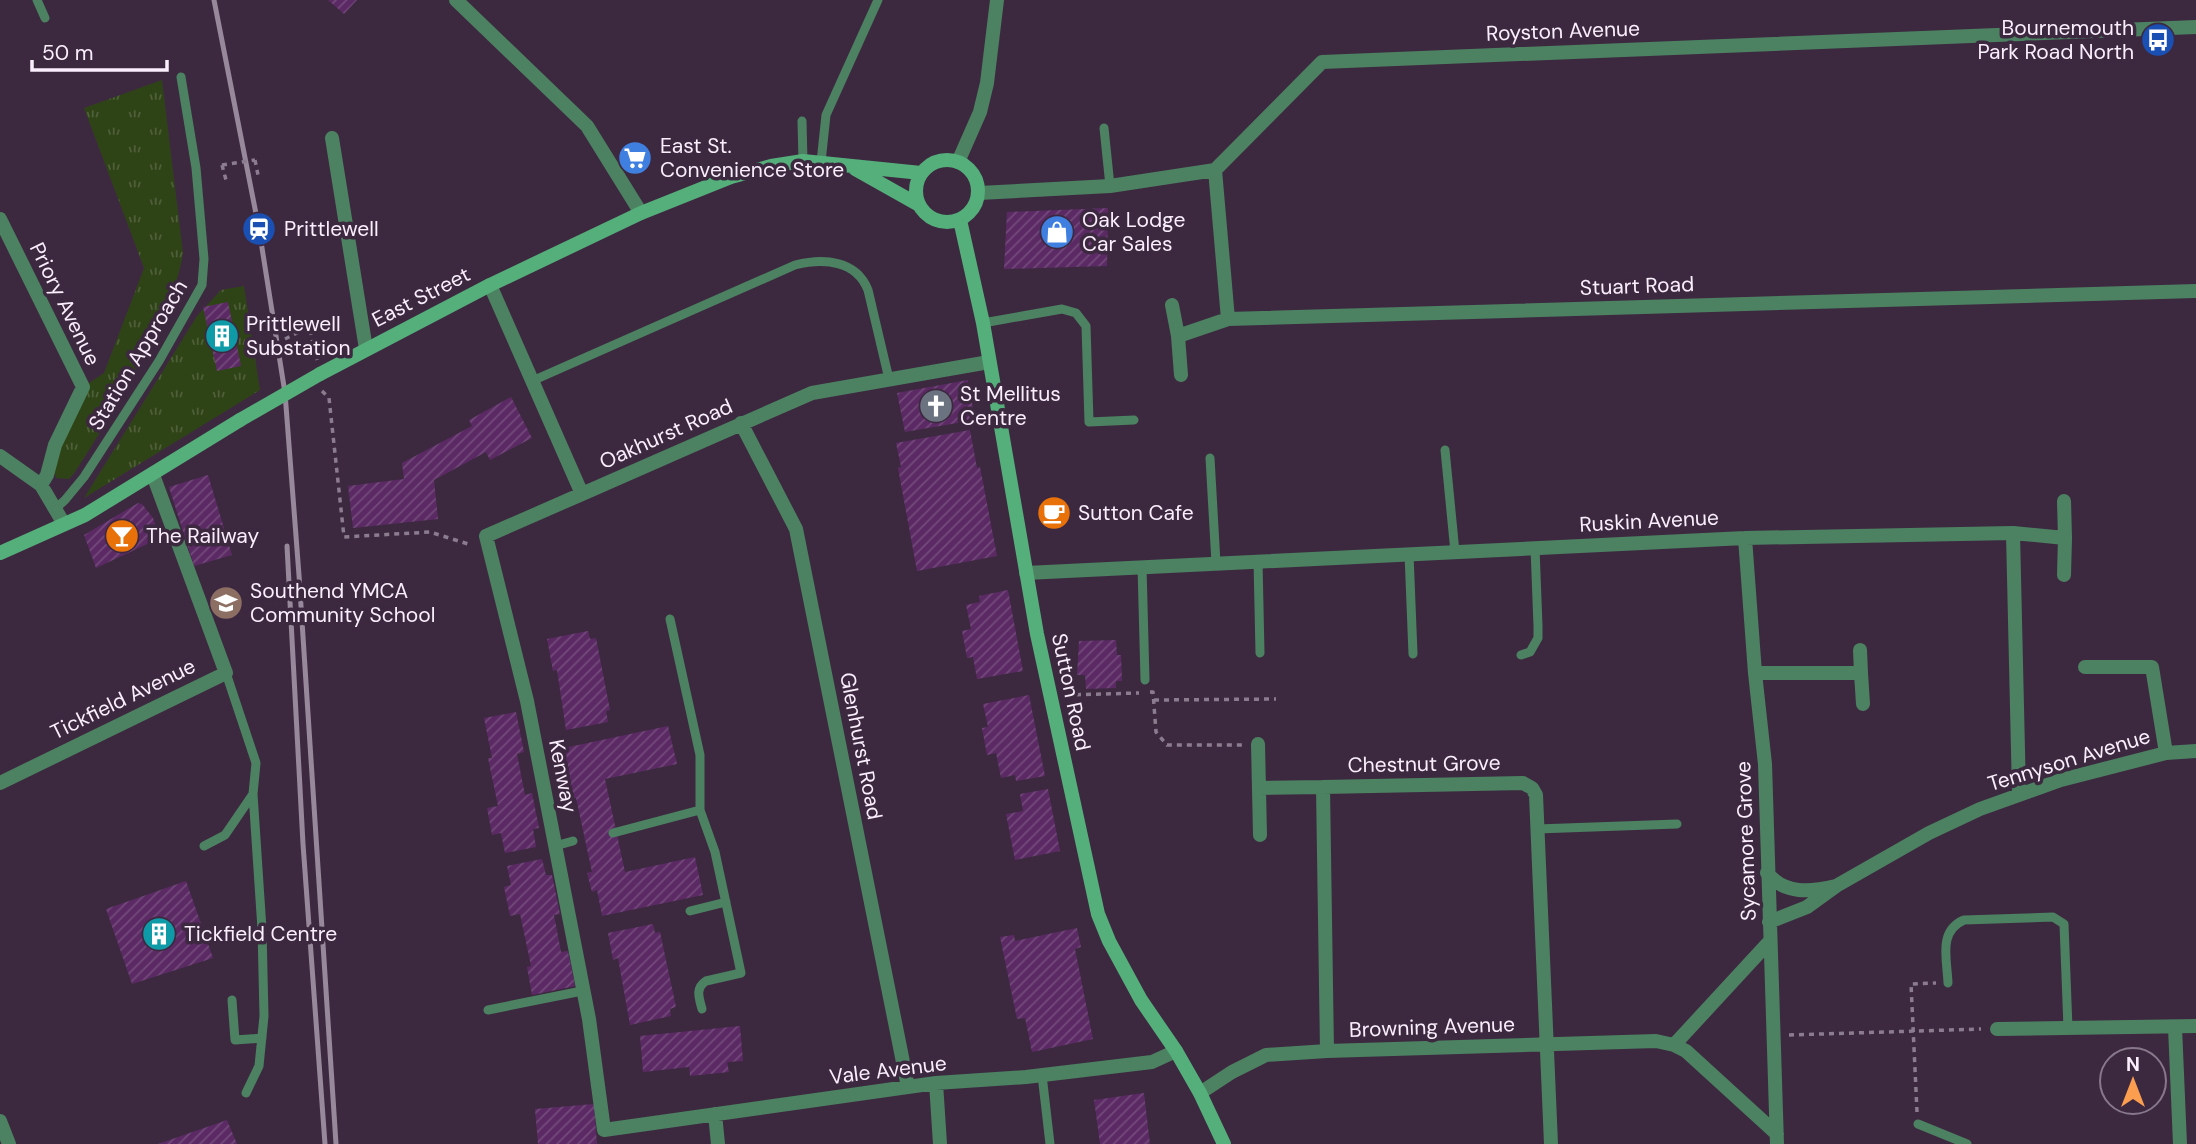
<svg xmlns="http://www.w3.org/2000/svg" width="2196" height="1144" font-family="'DM Sans',sans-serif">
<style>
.grass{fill:url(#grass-tufts)}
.building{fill:url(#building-hatch)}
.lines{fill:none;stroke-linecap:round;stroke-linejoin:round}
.path{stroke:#8c7c90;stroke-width:3.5;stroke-dasharray:5 5;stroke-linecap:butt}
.service{stroke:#4c8261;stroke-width:9}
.minor{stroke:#4c8261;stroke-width:14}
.tertiary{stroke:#4c8261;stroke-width:14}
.secondary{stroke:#55af7b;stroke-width:14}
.rail{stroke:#98889b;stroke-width:5}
.path-bridge{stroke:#8c7c90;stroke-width:3.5;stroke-dasharray:5 5;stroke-linecap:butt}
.secondary-bridge{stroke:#55af7b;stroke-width:14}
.labels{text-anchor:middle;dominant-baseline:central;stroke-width:7;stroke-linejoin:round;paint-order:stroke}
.poi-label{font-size:21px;fill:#faeefc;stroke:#3c2940;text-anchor:start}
.street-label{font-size:21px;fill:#faeefc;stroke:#3c2940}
</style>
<defs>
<pattern id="grass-tufts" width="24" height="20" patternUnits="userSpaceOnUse" patternTransform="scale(1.75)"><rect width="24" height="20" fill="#2f4416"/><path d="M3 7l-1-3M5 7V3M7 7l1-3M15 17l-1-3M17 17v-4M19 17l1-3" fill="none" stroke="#4e5f39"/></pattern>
<pattern id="building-hatch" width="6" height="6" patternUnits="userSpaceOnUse" patternTransform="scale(1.75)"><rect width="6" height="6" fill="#5b2a64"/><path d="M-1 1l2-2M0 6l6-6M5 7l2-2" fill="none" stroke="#73497b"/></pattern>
</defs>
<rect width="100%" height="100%" fill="#3c2940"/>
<path class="grass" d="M 162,80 L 183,253 C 177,291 161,321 144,354 C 123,395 100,433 75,472 L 69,479 L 56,478 L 54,470 L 55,445 L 83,387 L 104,373 L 144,268 L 84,108 Z
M 244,286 L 260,390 L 84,498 L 197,316 L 221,290 Z"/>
<path class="building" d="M 328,0 L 357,0 L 344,14 Z
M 1108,208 L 1107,266 L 1004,269 L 1007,212 Z
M 228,302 L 241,366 L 217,371 L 203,307 Z
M 968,380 L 975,420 L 905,432 L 897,393 Z
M 511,397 L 532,438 L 490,460 L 486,452 L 434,480 L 438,519 L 353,528 L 348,486 L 404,479 L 402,463 L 472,426 L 469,420 Z
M 970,430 L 977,468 L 980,467 L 997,556 L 917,571 L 898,468 L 901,467 L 896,443 Z
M 208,475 L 232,555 L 194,566 L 169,487 Z
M 138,503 L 142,504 L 153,518 L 160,538 L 96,568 L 84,535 Z
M 1008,590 L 1023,671 L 977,679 L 973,657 L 967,658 L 962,631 L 971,629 L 966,605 L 980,602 L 979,596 Z
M 588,631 L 590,639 L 596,638 L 610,710 L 606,711 L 608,722 L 566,730 L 557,670 L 553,671 L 547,639 Z
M 1116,640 L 1117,655 L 1121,655 L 1122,681 L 1116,681 L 1116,688 L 1086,689 L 1085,675 L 1077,675 L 1079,641 Z
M 1029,695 L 1045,776 L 1016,781 L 1015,775 L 1001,778 L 996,753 L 987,755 L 982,728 L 988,727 L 983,704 Z
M 516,712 L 524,752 L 517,754 L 525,795 L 532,793 L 539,828 L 533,829 L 536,847 L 505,853 L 501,833 L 492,835 L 487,808 L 498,806 L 488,758 L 492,758 L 484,718 Z
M 668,726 L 677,764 L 605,779 L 625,872 L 695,857 L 703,895 L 602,916 L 597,890 L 592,892 L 587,873 L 592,872 L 576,798 L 571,798 L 564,748 Z
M 1048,789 L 1060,851 L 1015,860 L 1006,814 L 1023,811 L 1020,794 Z
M 542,859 L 546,875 L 552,875 L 560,914 L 554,915 L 561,952 L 568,951 L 575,986 L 532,995 L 527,967 L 531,966 L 520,914 L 510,916 L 504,887 L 511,885 L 507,866 Z
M 186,881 L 213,958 L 132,984 L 106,909 Z
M 653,924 L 655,933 L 660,932 L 676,1007 L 670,1009 L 671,1016 L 630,1025 L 618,958 L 613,960 L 608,933 Z
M 1077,928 L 1081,947 L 1075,949 L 1093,1039 L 1032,1052 L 1025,1018 L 1017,1019 L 1000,937 L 1014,935 L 1015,941 Z
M 740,1026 L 743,1061 L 727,1062 L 729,1072 L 690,1076 L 689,1067 L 643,1072 L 640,1036 Z
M 1144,1093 L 1150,1144 L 1100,1144 L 1094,1100 Z
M 594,1104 L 597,1144 L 538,1144 L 535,1109 Z
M 227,1120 L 237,1144 L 158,1144 Z"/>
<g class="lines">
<path class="path" d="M 255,160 L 258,175
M 222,165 L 226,180
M 285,339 L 309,327 L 317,360
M 322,391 L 329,398 L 344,537 L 430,532 L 468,544 L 471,542
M 1150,692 L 1153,692 L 1156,732 L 1167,745 L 1243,745
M 1066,695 L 1139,693
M 1154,700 L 1276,699
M 1789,1035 L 1981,1029
M 1917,1112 L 1911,984 L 1936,983"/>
<path class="service" d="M 37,0 L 45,18
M 802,121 L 803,161
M 1104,128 L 1110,186
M 821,162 L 826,115 L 878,0
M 983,323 L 1062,309 L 1076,313 L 1086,326 L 1089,422 L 1134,420
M 532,381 L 795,265 C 824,258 856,260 868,290 L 889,379
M 1445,450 L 1455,552
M 1210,458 L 1216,563
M 55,509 L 65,500 L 84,477 L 159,361 L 202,285 L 204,259 L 196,168 L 181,77
M 1409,554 L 1413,654
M 1258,561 L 1260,653
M 1142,566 L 1145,680
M 1521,655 L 1530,652 L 1538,638 L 1538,626 L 1535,548
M 226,673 L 256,763 L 253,794 L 262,929 L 264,1016 L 259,1066 L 246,1093
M 700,810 L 715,852 L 741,973 L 706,981 C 695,988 699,998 702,1009
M 1537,829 L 1677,824
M 613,833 L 700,810 L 700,755 L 670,619
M 204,846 L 225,835 L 253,794
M 555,846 L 573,841
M 690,911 L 726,902
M 1948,983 C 1947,959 1938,931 1964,920 L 2053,917 L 2064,924 L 2068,1028
M 232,1000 L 235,1040 L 262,1038
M 488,1010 L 582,991
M 1042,1075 L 1050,1144
M 1918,1124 L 1967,1144"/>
<path class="minor" d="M 456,0 L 587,126 L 641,213
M 332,138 L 366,349
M 1215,170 L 1228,319 L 2196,291
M 979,193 L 1110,186 L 1215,170 L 1322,62 L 2196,27
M 0,219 L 83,387 L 55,445 L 47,475 L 41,485
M 490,285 L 582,494 L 812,393 L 989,362
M 1172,305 L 1178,336 L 1181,375
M 1178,336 L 1228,319
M 741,423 L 796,529 L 908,1087
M 0,456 L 41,485 L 64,524
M 582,494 L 486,536 L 527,701 L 589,1019 L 604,1130 L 936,1083 L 1026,1077 L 1152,1062 L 1176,1051
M 2064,501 L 2065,538
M 2013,533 L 2065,538 L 2064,575
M 1745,538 L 1755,673 L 1765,764 L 1777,1144
M 1026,573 L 1745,538 L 2013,533 L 2019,794
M 1860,650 L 1861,673
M 2085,667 L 2152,667 L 2166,753
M 1755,673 L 1861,673 L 1863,704
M 1258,744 L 1260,835
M 0,783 L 226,673 L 153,475
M 1259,788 L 1323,787
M 1767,873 C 1785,895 1811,892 1836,886 L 1807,907 L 1769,922
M 1836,886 L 1929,833 L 1980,809 L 2061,780 L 2166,753 L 2196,751
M 2175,1027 L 2180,1144
M 1997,1029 L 2196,1026
M 1674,1045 L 1686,1051 L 1777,1134
M 1327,1051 L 1323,787 L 1523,783 L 1532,788 L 1536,795 L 1551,1144
M 936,1083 L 940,1144
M 1200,1093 L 1232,1072 L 1266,1055 L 1327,1051 L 1656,1041 L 1674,1045 L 1770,941
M 715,1114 L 718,1144
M 0,1121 L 9,1144"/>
<path class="tertiary" d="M 958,162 L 980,112 L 987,83 L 997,0"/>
<path class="secondary" d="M916 191a31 31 0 1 1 62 0a31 31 0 1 1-62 0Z
M 855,169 L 919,205
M 960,220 L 983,323 L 1037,634 L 1098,914 L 1109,941 L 1141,1000 L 1176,1051 L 1200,1093 L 1224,1144
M 320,374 L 490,285 L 641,213 L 731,177 L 771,166 L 803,161 L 921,173
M 0,553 L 85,515 L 240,420"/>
<path class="rail" d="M 214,0 L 259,229 L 285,393 L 299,575 L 336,1144
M 287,546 L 303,844 L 325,1144"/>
<path class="path-bridge" d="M 222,165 L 255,160"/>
<path class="secondary-bridge" d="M 240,420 L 320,374"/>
</g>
<defs>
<g id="bus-disc" transform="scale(1.75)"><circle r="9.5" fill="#1a4fb4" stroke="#3c2940"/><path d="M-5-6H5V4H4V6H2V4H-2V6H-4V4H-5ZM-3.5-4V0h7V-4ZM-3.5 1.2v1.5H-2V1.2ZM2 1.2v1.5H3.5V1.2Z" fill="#fff"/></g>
<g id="supermarket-disc" transform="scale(1.75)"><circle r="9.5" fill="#3f7fe0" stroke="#3c2940"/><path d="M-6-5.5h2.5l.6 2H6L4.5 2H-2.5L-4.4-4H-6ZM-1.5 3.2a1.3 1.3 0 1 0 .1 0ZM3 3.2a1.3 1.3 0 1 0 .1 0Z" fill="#fff"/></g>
<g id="station-disc" transform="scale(1.75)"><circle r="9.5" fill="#1a4fb4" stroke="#3c2940"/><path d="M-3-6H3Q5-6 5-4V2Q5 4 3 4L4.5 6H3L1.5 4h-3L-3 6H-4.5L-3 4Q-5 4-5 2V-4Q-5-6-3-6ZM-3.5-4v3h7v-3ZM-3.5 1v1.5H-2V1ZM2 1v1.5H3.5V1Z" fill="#fff"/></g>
<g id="shop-disc" transform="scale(1.75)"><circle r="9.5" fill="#3f7fe0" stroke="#3c2940"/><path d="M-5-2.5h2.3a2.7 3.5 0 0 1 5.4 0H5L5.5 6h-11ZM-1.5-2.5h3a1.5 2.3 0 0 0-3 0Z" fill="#fff"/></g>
<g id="building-disc" transform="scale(1.75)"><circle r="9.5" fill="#0f9aa8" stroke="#3c2940"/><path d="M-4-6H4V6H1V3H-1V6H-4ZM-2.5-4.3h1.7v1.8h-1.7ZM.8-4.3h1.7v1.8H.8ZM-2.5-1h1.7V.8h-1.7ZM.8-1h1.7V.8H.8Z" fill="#fff"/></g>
<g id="church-disc" transform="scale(1.75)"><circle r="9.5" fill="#6b7280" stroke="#3c2940"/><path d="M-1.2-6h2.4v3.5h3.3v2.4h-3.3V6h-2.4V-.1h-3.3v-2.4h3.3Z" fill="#fff"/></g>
<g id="cafe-disc" transform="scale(1.75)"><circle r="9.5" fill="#e8710a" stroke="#3c2940"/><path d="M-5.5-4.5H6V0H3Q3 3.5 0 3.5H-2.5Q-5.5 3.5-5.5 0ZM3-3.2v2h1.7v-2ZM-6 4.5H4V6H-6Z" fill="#fff"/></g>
<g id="bar-disc" transform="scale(1.75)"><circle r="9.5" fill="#e8710a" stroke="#3c2940"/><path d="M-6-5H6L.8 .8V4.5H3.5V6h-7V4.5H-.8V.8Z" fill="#fff"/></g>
<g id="school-disc" transform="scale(1.75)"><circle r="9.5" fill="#8d6e63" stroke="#3c2940"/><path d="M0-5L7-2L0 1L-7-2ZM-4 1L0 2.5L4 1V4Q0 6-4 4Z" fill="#fff"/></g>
</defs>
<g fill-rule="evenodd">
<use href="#bus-disc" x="2158" y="40"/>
<use href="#supermarket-disc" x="635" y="158"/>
<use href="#station-disc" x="259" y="229"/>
<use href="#shop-disc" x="1057" y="232"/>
<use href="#building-disc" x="222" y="336"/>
<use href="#church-disc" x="936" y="406"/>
<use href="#cafe-disc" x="1054" y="513"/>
<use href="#bar-disc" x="122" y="536"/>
<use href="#school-disc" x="226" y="603"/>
<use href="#building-disc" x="159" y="934"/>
</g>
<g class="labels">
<g class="poi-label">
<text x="2134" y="28" text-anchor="end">Bournemouth<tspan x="2134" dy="24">Park Road North</tspan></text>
<text x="660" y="146">East St.<tspan x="660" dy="24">Convenience Store</tspan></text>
<text x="1082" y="220">Oak Lodge<tspan x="1082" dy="24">Car Sales</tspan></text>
<text x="284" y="229">Prittlewell</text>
<text x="246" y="324">Prittlewell<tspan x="246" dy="24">Substation</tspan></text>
<text x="960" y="394">St Mellitus<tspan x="960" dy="24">Centre</tspan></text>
<text x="1078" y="513">Sutton Cafe</text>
<text x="146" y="536">The Railway</text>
<text x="250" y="591">Southend YMCA<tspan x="250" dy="24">Community School</tspan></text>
<text x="184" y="934">Tickfield Centre</text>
</g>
<g class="street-label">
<text transform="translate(1563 31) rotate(-2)">Royston Avenue</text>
<text transform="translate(1637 286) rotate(-2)">Stuart Road</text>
<text transform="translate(421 297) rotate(-27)">East Street</text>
<text transform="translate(65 304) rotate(64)">Priory Avenue</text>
<text transform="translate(138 355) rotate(-59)">Station Approach</text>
<text transform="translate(666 434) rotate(-24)">Oakhurst Road</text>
<text transform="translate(1649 521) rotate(-3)">Ruskin Avenue</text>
<text transform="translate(1071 692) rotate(78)">Sutton Road</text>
<text transform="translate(123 699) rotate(-26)">Tickfield Avenue</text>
<text transform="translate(861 746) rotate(79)">Glenhurst Road</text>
<text transform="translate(2069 760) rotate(-17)">Tennyson Avenue</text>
<text transform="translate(1424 764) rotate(-1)">Chestnut Grove</text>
<text transform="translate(563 776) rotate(79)">Kenway</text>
<text transform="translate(1746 841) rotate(-92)">Sycamore Grove</text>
<text transform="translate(1432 1027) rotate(-2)">Browning Avenue</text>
<text transform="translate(888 1070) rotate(-7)">Vale Avenue</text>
</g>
</g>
<g transform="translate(2133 1081)"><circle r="33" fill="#3c2940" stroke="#88788b" stroke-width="2"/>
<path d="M0-5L12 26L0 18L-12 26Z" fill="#fb9e50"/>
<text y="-10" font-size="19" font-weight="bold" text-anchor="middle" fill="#faeefc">N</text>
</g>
<path d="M32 60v10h135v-10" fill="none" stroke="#faeefc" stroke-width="3.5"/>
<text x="42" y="60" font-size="21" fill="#faeefc" stroke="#3c2940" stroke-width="5" paint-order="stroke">50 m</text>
</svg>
